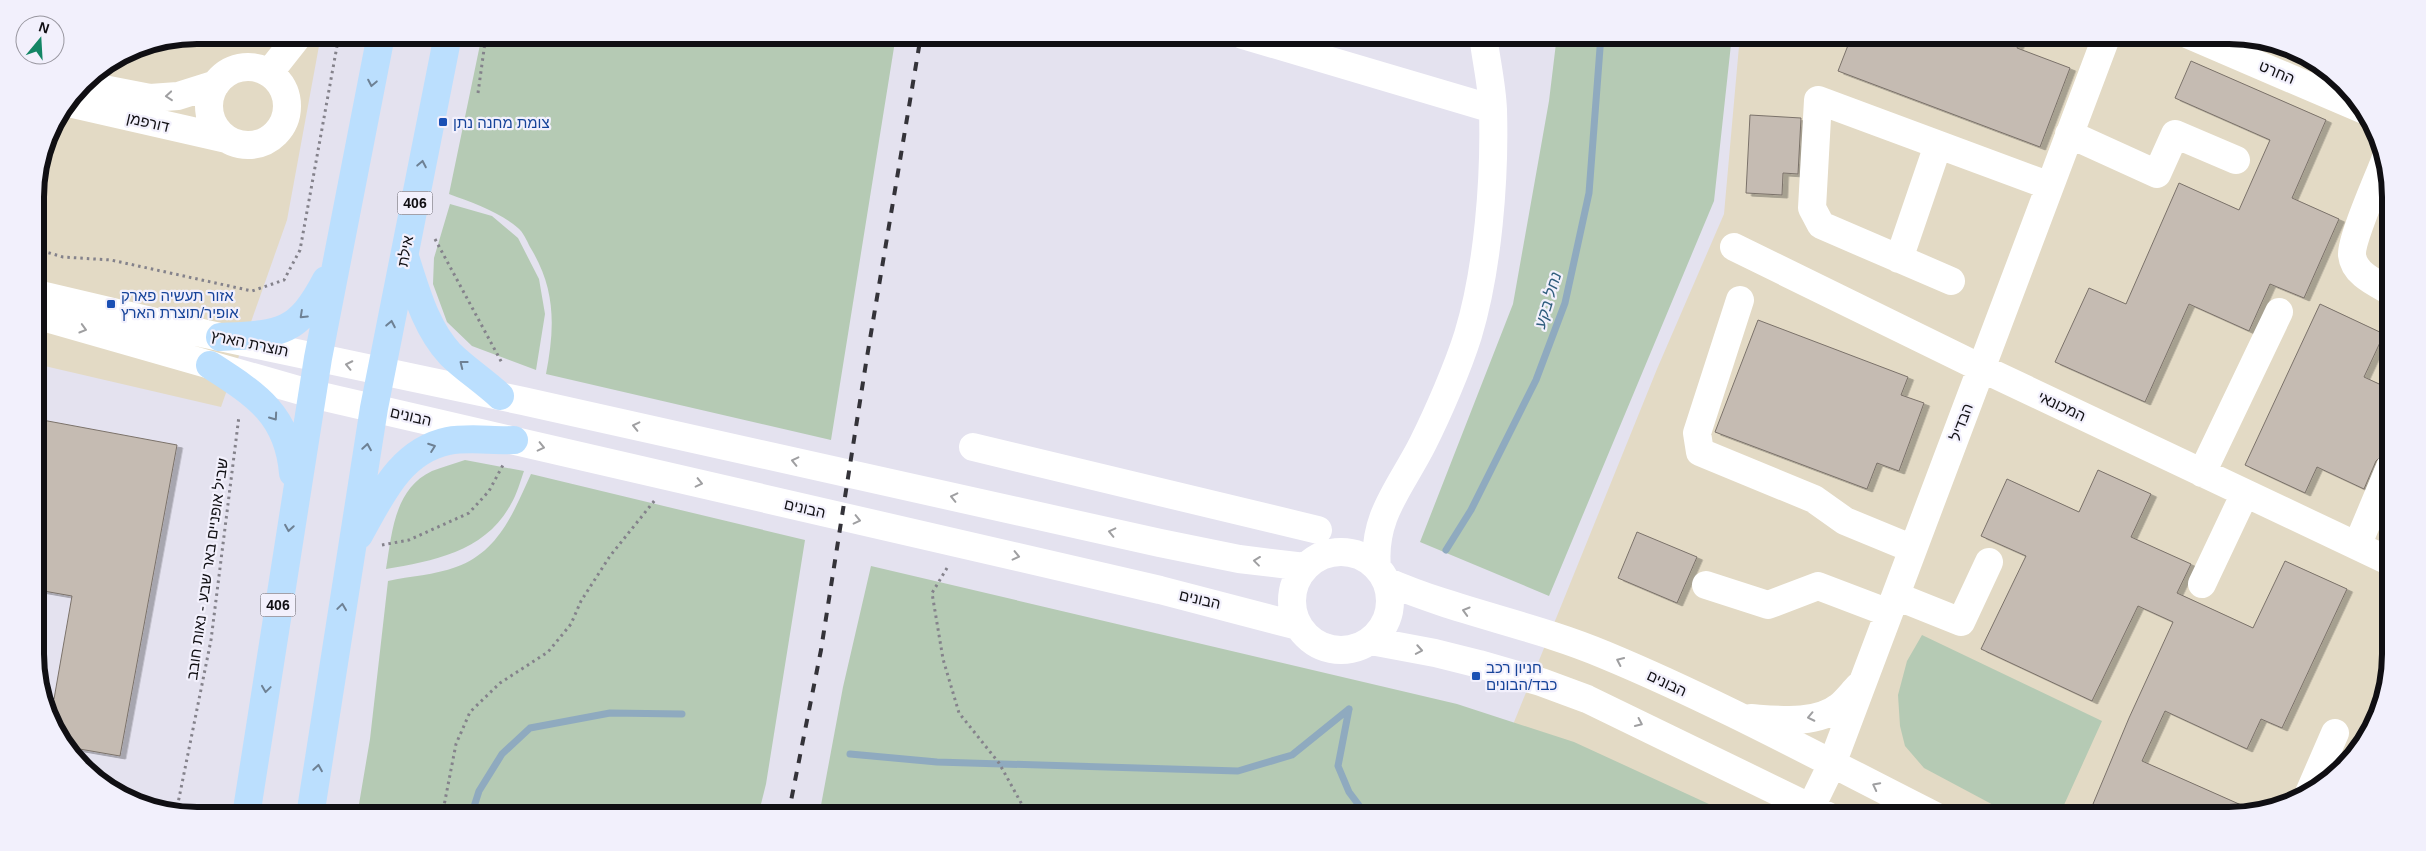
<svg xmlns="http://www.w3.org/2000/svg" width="2426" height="851" font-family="Arial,'Noto Sans Hebrew',sans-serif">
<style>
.industrial{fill:#e3dac5}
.green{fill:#b5cab4}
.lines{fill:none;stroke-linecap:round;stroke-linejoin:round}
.stream{stroke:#8faabf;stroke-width:7}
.building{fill:#c5bbb2;stroke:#7b726a;filter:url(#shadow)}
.path{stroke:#84828b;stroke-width:3;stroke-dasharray:2.5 4;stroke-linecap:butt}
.minor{stroke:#fff;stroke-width:28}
.major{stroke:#bbdffe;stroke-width:28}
.rail{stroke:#343339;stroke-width:4;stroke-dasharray:9 9;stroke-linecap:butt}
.oneway{stroke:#6e8194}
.oneway2{stroke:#9f9fa1}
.transit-dot{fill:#1a4fb4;stroke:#f2f0fc;stroke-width:2}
.labels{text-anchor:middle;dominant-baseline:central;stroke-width:4.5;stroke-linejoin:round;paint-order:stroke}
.shield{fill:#f2f0fc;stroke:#545259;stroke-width:1}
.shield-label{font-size:14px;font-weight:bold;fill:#100f13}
.street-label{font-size:15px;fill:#100f13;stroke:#f2f0fc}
.transit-label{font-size:15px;fill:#164399;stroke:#f2f0fc;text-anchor:start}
.water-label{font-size:16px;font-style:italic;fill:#2f5d7d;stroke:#f2f0fc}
.rim{fill:none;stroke:#100f13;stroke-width:6}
</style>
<defs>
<filter id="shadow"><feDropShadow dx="5.5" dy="3" stdDeviation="0" flood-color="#0004"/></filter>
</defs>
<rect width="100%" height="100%" fill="#e4e2ef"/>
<path class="industrial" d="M 196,35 L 321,35 L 287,220 L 221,407 L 36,364 L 35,186 L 52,125 L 90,75 L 135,47 Z
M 1740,35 L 2230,35 L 2281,43 L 2351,90 L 2374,125 L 2390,175 L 2391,655 L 2383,706 L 2364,744 L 2328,782 L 2291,804 L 2240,816 L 1476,816 L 1657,369 L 1724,214 Z"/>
<path class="green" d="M 482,35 L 896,35 L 831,440 L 546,374 C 555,327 556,289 530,247 C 527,241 523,232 518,228 C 498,211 473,203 449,194 Z
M 1557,35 L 1732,35 L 1714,201 L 1549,596 L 1420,542 L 1513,304 L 1549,101 Z
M 450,204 L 492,216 L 518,238 L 539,279 L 545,314 L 536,370 L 472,346 L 447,322 L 433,284 L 434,258 Z
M 465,460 L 524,471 C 520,482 517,494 511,504 C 486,551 434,561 386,569 C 392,533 394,489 432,471 C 442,467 454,464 465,460 Z
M 531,474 L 805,540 L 766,784 L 758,816 L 357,816 L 370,739 L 388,581 C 410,576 435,575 456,567 C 499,552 514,511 531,474 Z
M 871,566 L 1457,704 L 1574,742 L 1735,816 L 819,816 L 843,687 Z
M 1922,635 L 2102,721 L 2059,816 L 2014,816 L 1924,768 L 1905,746 L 1900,726 L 1898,695 L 1907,661 Z"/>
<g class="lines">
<path class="stream" d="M 1446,550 L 1471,510 L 1536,380 L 1565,303 L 1589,193 L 1601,35
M 1349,709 L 1338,766 L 1349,792 L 1367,816
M 850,754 L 937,762 L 1238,771 L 1292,755 L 1349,709
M 471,816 L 479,791 L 502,754 L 530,728 L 610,713 L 682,714"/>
</g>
<path class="building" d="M 1852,35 L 2022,35 L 2017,48 L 2070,68 L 2040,147 L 1838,71 Z
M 2191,61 L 2326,120 L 2292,198 L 2339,219 L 2304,298 L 2270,284 L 2249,331 L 2189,304 L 2145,402 L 2055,362 L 2089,288 L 2126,304 L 2179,183 L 2239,210 L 2270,140 L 2175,98 Z
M 1750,115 L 1801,118 L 1798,174 L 1783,173 L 1782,195 L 1746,193 Z
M 2320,304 L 2384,334 L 2364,377 L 2390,389 L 2390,442 L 2385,453 L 2376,461 L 2364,489 L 2317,467 L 2305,493 L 2245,465 Z
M 1758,320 L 1908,377 L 1901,395 L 1924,403 L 1899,471 L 1877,463 L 1867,489 L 1715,432 Z
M 37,419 L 177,445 L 120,756 L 68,747 L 44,698 L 54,699 L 72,596 L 38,590 Z
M 2098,470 L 2151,494 L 2131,537 L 2191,564 L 2177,593 L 2253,628 L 2285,561 L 2347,589 L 2282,728 L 2261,719 L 2247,749 L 2165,711 L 2142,761 L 2257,812 L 2240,816 L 2088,816 L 2129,718 L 2173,622 L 2138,606 L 2092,701 L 1981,649 L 2026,556 L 1981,536 L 2007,479 L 2079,512 Z
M 1637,532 L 1697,557 L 1677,603 L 1618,578 Z"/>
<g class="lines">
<path class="path" d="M 478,93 L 486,35
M 435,239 L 502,363
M 36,249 L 63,257 L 111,260 L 252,291 L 284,280 L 300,250 L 339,35
M 382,545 L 409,540 L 469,513 L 489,491 L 503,465
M 947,568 L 932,593 L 943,659 L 959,713 L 999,763 L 1025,810 L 1023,816
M 176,813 L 211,640 L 239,416
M 442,816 L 456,744 L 470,712 L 500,683 L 548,652 L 571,624 L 581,601 L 610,556 L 655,500"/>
<path class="minor" d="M 1243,35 L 1493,109
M 2189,35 L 2364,110
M209 106a39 39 0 1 1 78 0a39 39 0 1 1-78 0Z
M 269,73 L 299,35
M 83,85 L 150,98 L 178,96 L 216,84
M 69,103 L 227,139
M 2069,134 L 2157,174 L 2175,134 L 2236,160
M 2385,160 C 2378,179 2351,239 2352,255 C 2354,274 2376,283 2390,291
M 1734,247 L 1981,368 L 2391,562
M 1899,259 L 1938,145
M 1951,281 L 1821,225 L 1812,208 L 1818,100 L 2050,186
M 36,294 L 206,334 L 523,401 L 1160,543 L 1239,559 L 1305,567
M 1740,300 L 1697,433 L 1700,452 L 1814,499 L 1845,521 L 1913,549
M 36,315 L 312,394 L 1160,590 L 1298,626
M 973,447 L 1318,530
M 2202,473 L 2279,312
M 2357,546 L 2390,467
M1292 601a49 49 0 1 1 98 0a49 49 0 1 1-98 0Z
M 1377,568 C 1372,516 1401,487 1423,443 C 1438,413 1458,367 1468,335 C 1488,269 1495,179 1493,110 C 1492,85 1486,60 1483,35
M 1386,581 C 1457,612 1534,625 1605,655 C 1718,702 1826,761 1935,816
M 2202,584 L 2245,493
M 1706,585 L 1768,605 L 1818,586 L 1889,613
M 1896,596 L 1961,622 L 1989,562
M 1371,641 L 1435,653 L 1479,664 L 1541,682 L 1587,699 L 1828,816
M 1751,718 C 1779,720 1816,725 1840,706 C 1847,700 1853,692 1859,686
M 2309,793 L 2335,733
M 1811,807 L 1832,764 L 2107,35"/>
<path class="major" d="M 405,257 C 416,290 425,327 450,354 C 464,368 485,382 500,396
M 220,337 C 278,334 297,336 326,280
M 210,365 C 255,394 288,414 293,473
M 359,535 C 381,496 400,451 448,441 C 469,437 493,441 514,440
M 246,816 L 318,358 L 381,35
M 310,816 L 374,408 L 448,35"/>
<path class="rail" d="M 788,816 L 821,650 L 866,363 L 921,35"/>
</g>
<defs><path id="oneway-chevron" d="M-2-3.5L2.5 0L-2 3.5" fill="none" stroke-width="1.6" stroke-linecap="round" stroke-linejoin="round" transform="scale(1.25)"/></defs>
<g class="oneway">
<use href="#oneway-chevron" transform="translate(372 83) rotate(101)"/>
<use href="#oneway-chevron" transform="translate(422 164) rotate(-79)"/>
<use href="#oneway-chevron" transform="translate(303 315) rotate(137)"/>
<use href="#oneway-chevron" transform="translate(391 324) rotate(-79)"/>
<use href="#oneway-chevron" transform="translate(463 364) rotate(-142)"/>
<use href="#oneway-chevron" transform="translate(274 417) rotate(55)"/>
<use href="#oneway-chevron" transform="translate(367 447) rotate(-81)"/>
<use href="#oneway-chevron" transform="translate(432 447) rotate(-20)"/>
<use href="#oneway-chevron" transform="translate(289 528) rotate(99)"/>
<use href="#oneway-chevron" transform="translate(342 607) rotate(-82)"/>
<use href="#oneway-chevron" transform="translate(266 689) rotate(98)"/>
<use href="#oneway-chevron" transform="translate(318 768) rotate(-81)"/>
</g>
<g class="oneway2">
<use href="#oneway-chevron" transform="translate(169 96) rotate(175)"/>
<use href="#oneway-chevron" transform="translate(83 329) rotate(16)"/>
<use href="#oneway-chevron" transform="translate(349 365) rotate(-168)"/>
<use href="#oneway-chevron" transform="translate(636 426) rotate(-167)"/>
<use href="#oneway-chevron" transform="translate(541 447) rotate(13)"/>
<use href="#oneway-chevron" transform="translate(795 461) rotate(-167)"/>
<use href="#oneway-chevron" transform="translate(699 483) rotate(13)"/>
<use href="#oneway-chevron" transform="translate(954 497) rotate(-167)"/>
<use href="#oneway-chevron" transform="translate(857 520) rotate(13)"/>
<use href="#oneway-chevron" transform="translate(1112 532) rotate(-167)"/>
<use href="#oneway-chevron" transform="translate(1016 556) rotate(13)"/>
<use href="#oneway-chevron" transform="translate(1257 561) rotate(-173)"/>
<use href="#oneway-chevron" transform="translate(1466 611) rotate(-164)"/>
<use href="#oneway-chevron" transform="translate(1419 650) rotate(10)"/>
<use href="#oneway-chevron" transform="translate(1620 661) rotate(-155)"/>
<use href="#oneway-chevron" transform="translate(1811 717) rotate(168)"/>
<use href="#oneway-chevron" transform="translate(1639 723) rotate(25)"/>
<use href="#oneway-chevron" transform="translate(1876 786) rotate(-153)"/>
</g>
<g class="transit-dot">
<rect x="438" y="117" width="10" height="10" rx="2.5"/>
<rect x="106" y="299" width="10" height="10" rx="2.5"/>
<rect x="1471" y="671" width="10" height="10" rx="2.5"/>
</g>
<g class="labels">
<g class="shield">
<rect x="397.5" y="191.5" width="35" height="23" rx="4"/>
<rect x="260.5" y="593.5" width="35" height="23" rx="4"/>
</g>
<g class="shield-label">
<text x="415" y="203">406</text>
<text x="278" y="605">406</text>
</g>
<g class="street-label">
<text transform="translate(2277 72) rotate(23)">החרט</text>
<text transform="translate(148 122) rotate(13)">דורפמן</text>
<text transform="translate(405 251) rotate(-79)">אילת</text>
<text transform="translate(250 343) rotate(12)">תוצרת הארץ</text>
<text transform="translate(2062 406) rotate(25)">המכונאי</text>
<text transform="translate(411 416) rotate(13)">הבונים</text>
<text transform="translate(1961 422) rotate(-69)">הבדיל</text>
<text transform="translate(805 508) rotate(13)">הבונים</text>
<text transform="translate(207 569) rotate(-82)">שביל אופניים באר שבע - נאות חובב</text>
<text transform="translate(1200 599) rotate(13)">הבונים</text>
<text transform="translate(1667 683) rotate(25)">הבונים</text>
</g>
<g class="transit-label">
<text x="453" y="122">צומת מחנה נתן</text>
<text x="121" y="295">אזור תעשיה פארק<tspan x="121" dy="17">אופיר/תוצרת הארץ</tspan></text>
<text x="1486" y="667">חניון רכב<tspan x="1486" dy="17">כבד/הבונים</tspan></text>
</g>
<g class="water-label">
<text transform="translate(1548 300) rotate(-73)">נחל בקע</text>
</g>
</g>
<path d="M0 0H2426V851H0ZM197 44H2229A153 153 0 0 1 2382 197V654A153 153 0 0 1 2229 807H197A153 153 0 0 1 44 654V197A153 153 0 0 1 197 44Z" fill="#f2f0fc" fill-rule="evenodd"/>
<path class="rim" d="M197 44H2229A153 153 0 0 1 2382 197V654A153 153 0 0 1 2229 807H197A153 153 0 0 1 44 654V197A153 153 0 0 1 197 44Z"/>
<g transform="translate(40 40) rotate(18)"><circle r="24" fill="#f2f0fc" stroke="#98969f"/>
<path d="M0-4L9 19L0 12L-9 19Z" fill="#138665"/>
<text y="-8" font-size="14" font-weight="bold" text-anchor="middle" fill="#100f13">N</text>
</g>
</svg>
